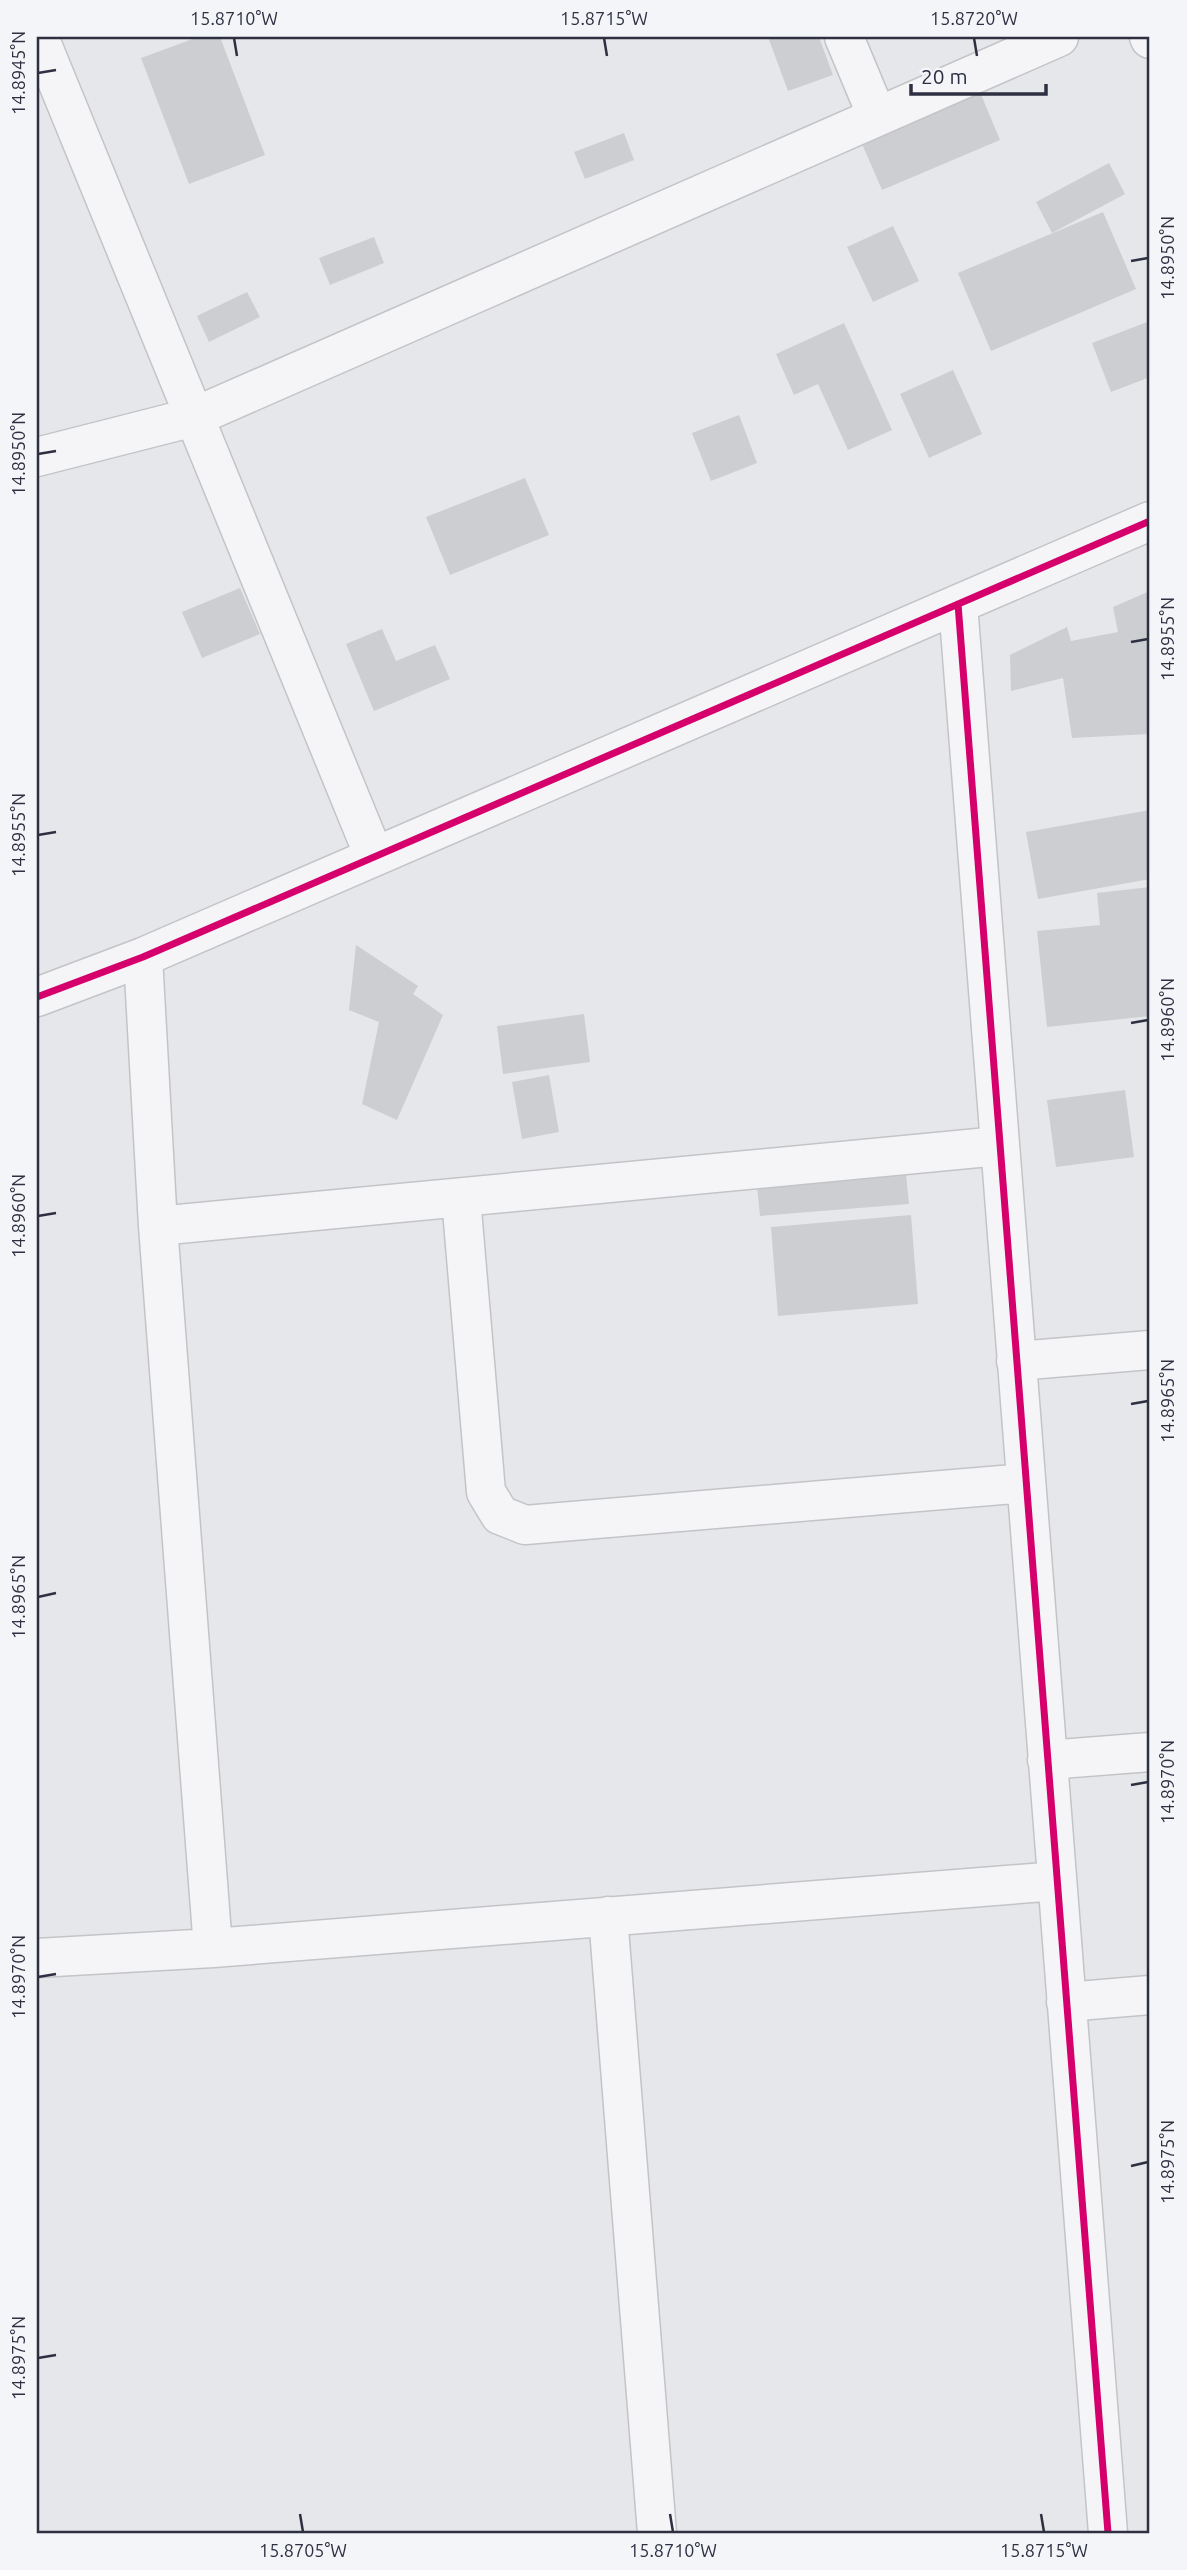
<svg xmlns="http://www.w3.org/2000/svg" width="1187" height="2570" font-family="Ubuntu,sans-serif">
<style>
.building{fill:#cdced2}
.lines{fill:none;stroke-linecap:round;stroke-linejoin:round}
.minor-casing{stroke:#c3c4c7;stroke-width:41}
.minor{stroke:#f5f5f7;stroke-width:38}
.cycleway-casing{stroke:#f4f5f8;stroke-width:11}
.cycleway{stroke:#d6006c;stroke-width:7}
.ticks{fill:none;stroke:#2e3042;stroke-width:2.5}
.neatline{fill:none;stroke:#2e3042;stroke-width:2.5}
.ticks-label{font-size:18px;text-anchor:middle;fill:#2e3042}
</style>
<rect width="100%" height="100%" fill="#e6e7ea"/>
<path class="building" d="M 198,37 L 220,37 L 265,155 L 189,184 L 141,58 Z
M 768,37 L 819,37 L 833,75 L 788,91 Z
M 975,80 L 1000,140 L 882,190 L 856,130 Z
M 624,133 L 634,160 L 585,179 L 574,152 Z
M 1109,163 L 1125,194 L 1052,233 L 1036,202 Z
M 1103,212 L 1136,289 L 991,351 L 958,273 Z
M 893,226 L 919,281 L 873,302 L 847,247 Z
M 374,237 L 384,263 L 330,285 L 319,258 Z
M 247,292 L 260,317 L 209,342 L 197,316 Z
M 1150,321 L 1150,377 L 1111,392 L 1092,343 Z
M 844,323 L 892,430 L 848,450 L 818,384 L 794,395 L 776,354 Z
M 953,370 L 982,434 L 929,458 L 900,394 Z
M 739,415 L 757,463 L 711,481 L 692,433 Z
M 525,478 L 549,535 L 450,575 L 426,517 Z
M 240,588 L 260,634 L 202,658 L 182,612 Z
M 1150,591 L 1150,734 L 1072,738 L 1063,678 L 1011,691 L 1010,655 L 1067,627 L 1071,641 L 1118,632 L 1113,607 Z
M 382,629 L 396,661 L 435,645 L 450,679 L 374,711 L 346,644 Z
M 1150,810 L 1150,879 L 1038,899 L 1026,832 Z
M 1150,887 L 1150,1016 L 1047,1027 L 1037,931 L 1100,925 L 1097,893 Z
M 356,945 L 418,986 L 413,994 L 443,1015 L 397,1120 L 362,1104 L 379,1022 L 349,1010 Z
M 584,1014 L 590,1062 L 503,1074 L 497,1026 Z
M 549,1075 L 559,1132 L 522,1139 L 512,1082 Z
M 1125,1090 L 1134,1157 L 1056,1167 L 1047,1100 Z
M 906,1174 L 909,1204 L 760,1216 L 757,1186 Z
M 911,1215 L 918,1304 L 778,1316 L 771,1227 Z"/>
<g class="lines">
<g class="minor-casing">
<path id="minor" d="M 39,37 L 374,856
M 844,37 L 877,116
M 1149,37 L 1150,39
M 37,457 L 194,417 L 1059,37
M 958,604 L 1108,2533
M 143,957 L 158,1226 L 213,1948
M 37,997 L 143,957 L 1150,521
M 461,1198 L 486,1492 L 500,1515 L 525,1525 L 1025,1483
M 158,1226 L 999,1146
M 1016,1361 L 1150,1350
M 1047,1760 L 1150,1752
M 608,1916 L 657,2533
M 37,1958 L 213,1948 L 1057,1881
M 1066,2002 L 1150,1995"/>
</g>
<use href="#minor" class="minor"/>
<g class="cycleway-casing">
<path id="cycleway" d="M 958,604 L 1108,2533
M 37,997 L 143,957 L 1150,521"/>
</g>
<use href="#cycleway" class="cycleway"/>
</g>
<path class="ticks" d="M 234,38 L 237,56M 604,38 L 607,56M 974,38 L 977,56M 38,73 L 56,70M 1131,261 L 1148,258M 38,454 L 56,451M 1131,642 L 1148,639M 38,835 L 56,832M 1131,1023 L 1148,1020M 38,1216 L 56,1213M 1131,1404 L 1148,1401M 38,1597 L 56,1593M 1131,1785 L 1148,1782M 38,1977 L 56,1974M 1131,2166 L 1148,2162M 38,2358 L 56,2355M 300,2514 L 303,2532M 670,2514 L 673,2532M 1041,2514 L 1044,2532"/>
<rect width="1187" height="2570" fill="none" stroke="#f4f5f8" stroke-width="77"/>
<path d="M911 84v10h135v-10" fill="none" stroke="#2e3042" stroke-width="3.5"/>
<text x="921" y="84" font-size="21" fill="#2e3042" stroke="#f4f5f8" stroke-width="5" paint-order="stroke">20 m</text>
<rect x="38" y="38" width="1110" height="2494" class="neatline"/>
<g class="ticks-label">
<text x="234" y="25">15.8710°W</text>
<text x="604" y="25">15.8715°W</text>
<text x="974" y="25">15.8720°W</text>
<text transform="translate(19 73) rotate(-90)" y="6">14.8945°N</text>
<text transform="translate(1168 258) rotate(-90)" y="6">14.8950°N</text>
<text transform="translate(19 454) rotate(-90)" y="6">14.8950°N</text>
<text transform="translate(1168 639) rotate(-90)" y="6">14.8955°N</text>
<text transform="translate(19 835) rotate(-90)" y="6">14.8955°N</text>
<text transform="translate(1168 1020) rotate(-90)" y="6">14.8960°N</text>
<text transform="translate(19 1216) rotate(-90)" y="6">14.8960°N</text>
<text transform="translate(1168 1401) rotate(-90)" y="6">14.8965°N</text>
<text transform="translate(19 1597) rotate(-90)" y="6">14.8965°N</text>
<text transform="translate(1168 1782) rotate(-90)" y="6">14.8970°N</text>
<text transform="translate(19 1977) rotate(-90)" y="6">14.8970°N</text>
<text transform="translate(1168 2162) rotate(-90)" y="6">14.8975°N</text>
<text transform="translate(19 2358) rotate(-90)" y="6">14.8975°N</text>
<text x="303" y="2557">15.8705°W</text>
<text x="673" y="2557">15.8710°W</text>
<text x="1044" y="2557">15.8715°W</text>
</g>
</svg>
